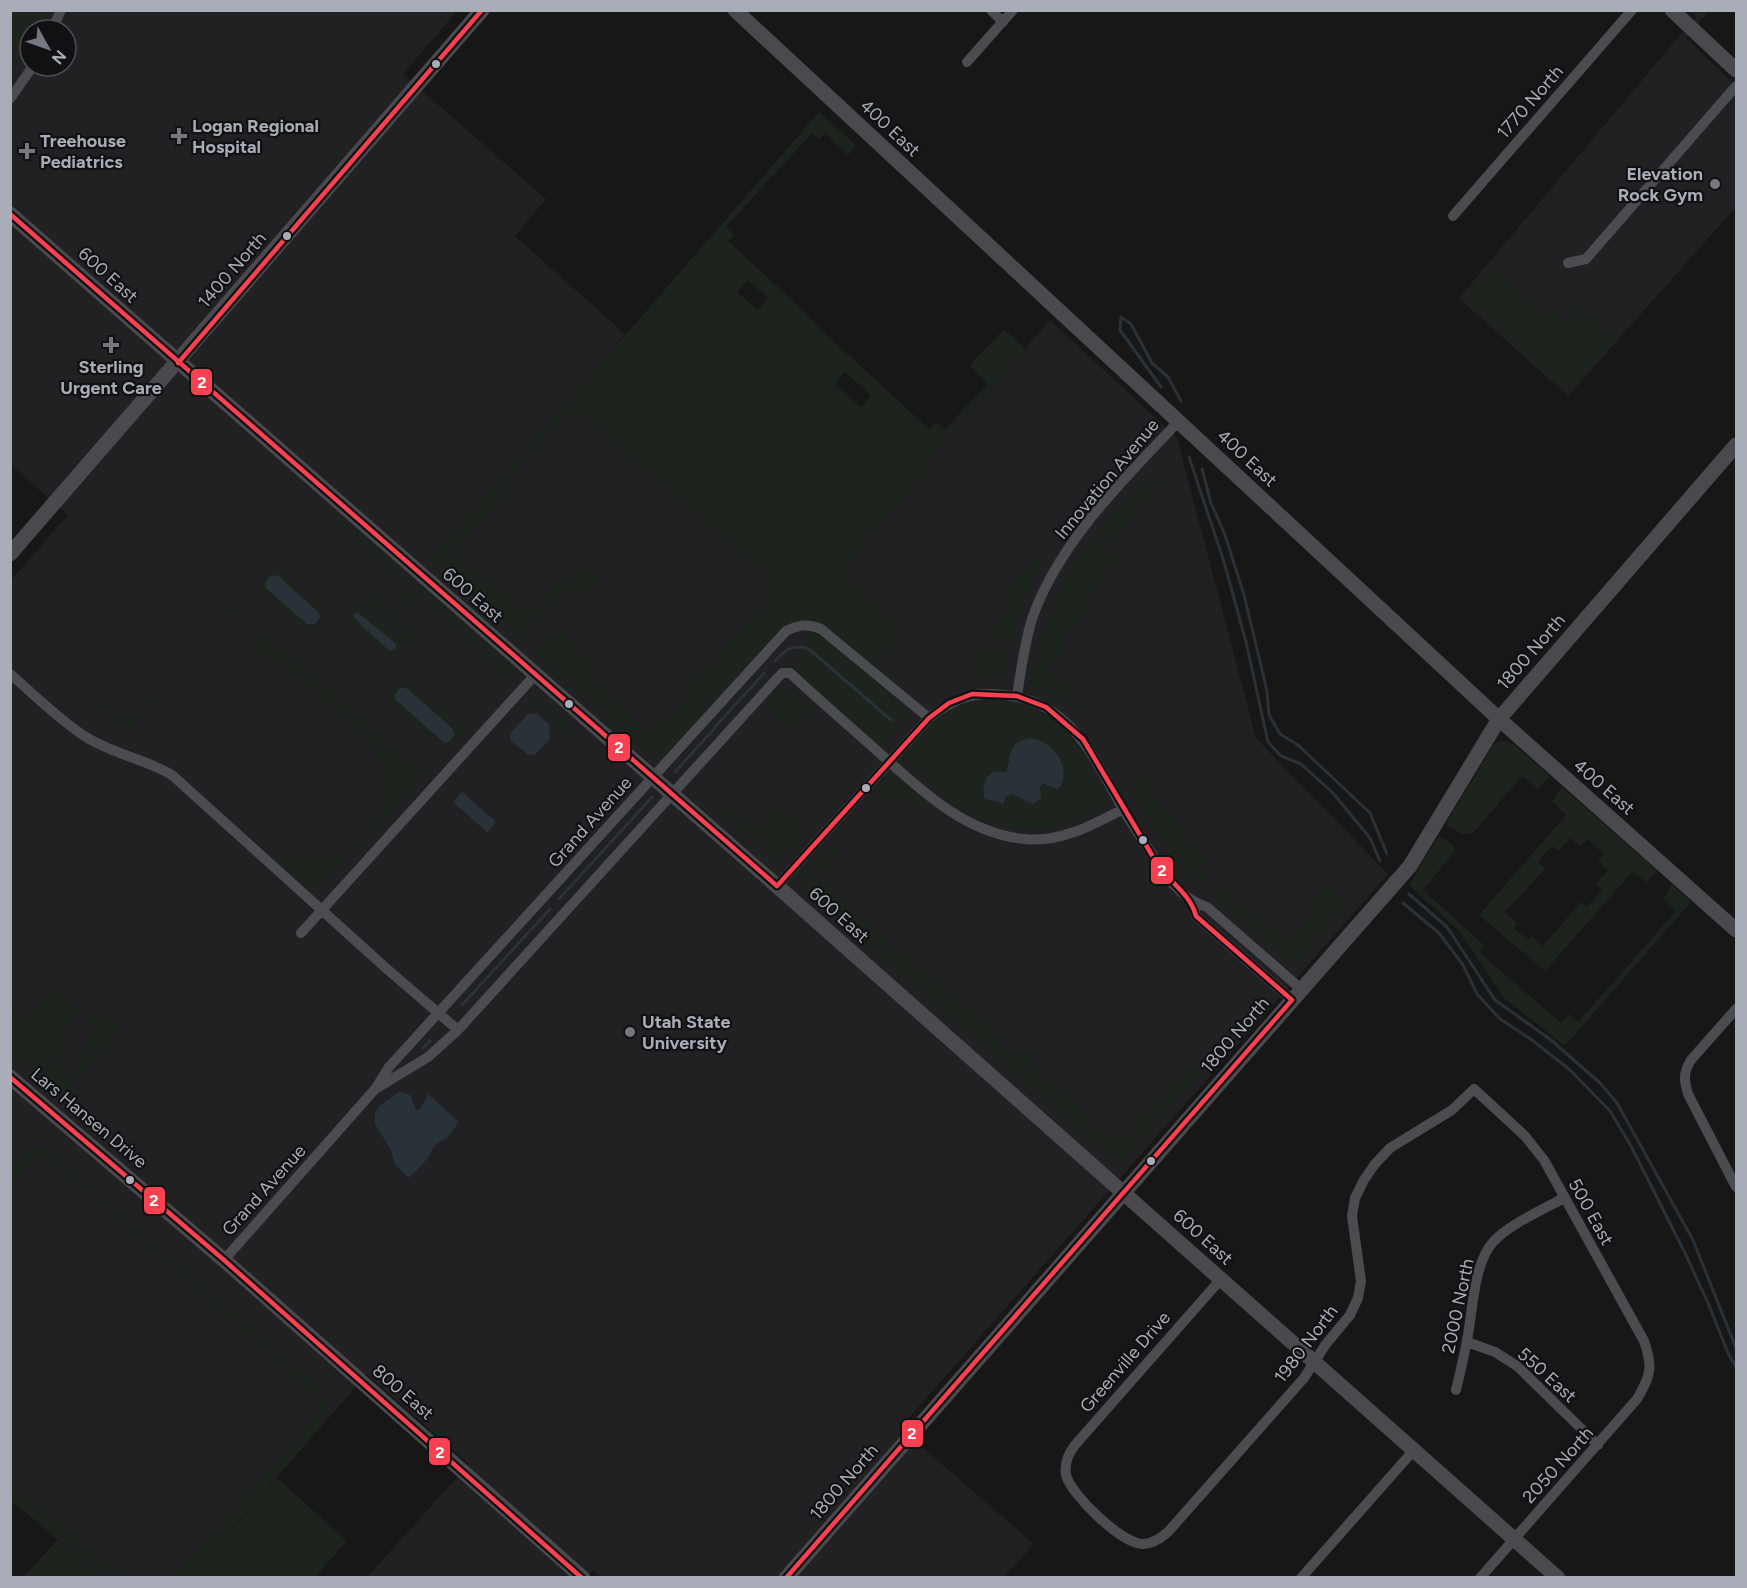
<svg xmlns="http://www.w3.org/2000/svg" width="1747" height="1588" font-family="Figtree,sans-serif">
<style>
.built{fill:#212123;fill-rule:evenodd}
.green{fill:#1d241e;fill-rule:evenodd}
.water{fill:#2a3239}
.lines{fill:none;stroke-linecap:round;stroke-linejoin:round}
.stream{stroke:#2a3239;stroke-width:3}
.street{stroke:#4b4c50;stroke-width:10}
.secondary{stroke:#4a4a4e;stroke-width:15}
.bus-1-casing{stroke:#111113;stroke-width:9}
.bus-1{stroke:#fa4051;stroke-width:4.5}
.bus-dot{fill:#a8adb8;stroke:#111113;stroke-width:2}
.poi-dot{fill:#757880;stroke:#111113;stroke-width:2}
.labels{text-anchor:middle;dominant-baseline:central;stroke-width:4.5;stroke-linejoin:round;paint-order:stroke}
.street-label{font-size:18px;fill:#a8adb8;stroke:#111113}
.poi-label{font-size:18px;font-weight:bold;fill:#a8adb8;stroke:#111113;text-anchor:start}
.line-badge{stroke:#111113;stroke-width:2}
.badge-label{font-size:16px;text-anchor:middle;font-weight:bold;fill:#fff}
</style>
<rect width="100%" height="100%" fill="#171717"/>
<path class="built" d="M 11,11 L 457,11 L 403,74 L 546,199 L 515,236 L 625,334 L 583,386 L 813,592 L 1050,320 L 1177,438 L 1256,738 L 1388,874 L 900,1428 L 1034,1544 L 1004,1577 L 602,1578 L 593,1570 L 586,1578 L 367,1577 L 469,1464 L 367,1374 L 190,1577 L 101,1577 L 11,1500 L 11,580 L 68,515 L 11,465 ZM 30,30 L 66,30 L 66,66 L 30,66 Z
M 1691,11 L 1709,11 L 1686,38 L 1736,86 L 1736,207 L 1568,396 L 1459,298 L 1696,16 Z"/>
<path class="green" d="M 11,10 L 50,11 L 41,30 L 30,30 L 30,53 L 28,58 L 19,64 L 11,61 L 11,57 L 16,51 L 11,47 Z
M 819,112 L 856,145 L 848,155 L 825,134 L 819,139 L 812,133 L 726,227 L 734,235 L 728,241 L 804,311 L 818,327 L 929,429 L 936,422 L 945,429 L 988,384 L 969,366 L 1004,329 L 1025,349 L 926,462 L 931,467 L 841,571 L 879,606 L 847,642 C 807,603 788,619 756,655 C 740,672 724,690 709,707 L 677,680 L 683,680 L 690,675 L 697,680 L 773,593 L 765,587 L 772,579 L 580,414 L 573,421 L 566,415 L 502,488 L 509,495 L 501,505 L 498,503 L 454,553 L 479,575 L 490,580 L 503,594 L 508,596 L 514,594 L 516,595 L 513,601 L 528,615 L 559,580 L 570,577 L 562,599 L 554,603 L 520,639 L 428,560 C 560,412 689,261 819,112 ZM 748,280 L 768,298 L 758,310 L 737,292 ZM 845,372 L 871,395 L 861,407 L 835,384 Z
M 1491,265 L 1543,313 L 1557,308 L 1560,321 L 1573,319 L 1571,305 L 1578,304 L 1616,337 L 1568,393 L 1464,297 Z
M 1149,476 L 1161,486 L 1108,544 L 1096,532 Z
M 321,501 L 343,517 L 518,670 L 517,672 L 321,504 Z
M 335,520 L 516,676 L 509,683 L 484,661 L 487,657 L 418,597 L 406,610 L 398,603 L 410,589 L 333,523 Z
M 1092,536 L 1120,559 L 1087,596 L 1087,601 L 1091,605 L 1065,635 L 1066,647 L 1050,666 L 1050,672 L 1055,672 L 1074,689 L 1070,694 L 1077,700 L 1076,703 L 1083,710 L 1079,715 L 1061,699 L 1031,685 C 1042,625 1058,587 1092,536 Z
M 1036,557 L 1042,562 L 1022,605 L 1011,645 L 991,635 L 1004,612 L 1006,592 Z
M 585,565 L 602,581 C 594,589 576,593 567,592 L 576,570 L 579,572 Z
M 275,567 L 328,614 L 311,633 L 258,587 Z
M 367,590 L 391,611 L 395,607 L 396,608 L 385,622 L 359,599 Z
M 234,597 L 239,601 L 234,607 L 421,771 L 426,765 L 430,767 L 423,777 L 357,849 L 352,845 L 368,831 L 379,811 L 384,788 L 382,764 L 368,741 L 285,666 L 271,658 L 257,654 L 257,639 L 260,634 L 235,612 L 131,730 L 119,726 L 97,709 L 105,706 L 122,720 L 127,716 L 134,720 L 233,608 L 229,602 Z
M 358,603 L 408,647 L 403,650 L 404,653 L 398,658 L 400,660 L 397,663 L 345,618 Z
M 880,608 L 897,623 L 891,655 L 883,654 L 878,659 L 877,663 L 894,676 L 898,682 L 897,686 L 849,644 Z
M 399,611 L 403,614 L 399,618 L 423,638 L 415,648 L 388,624 Z
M 560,627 L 579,652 L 594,664 L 589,671 L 589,677 L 610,693 L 615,700 L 625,706 L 637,724 L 654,730 L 668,714 L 672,716 L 690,695 L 707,709 L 669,751 L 662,757 L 654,757 L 544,661 L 542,657 L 535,653 L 552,633 Z
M 805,630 L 816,632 L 826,637 L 911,712 L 881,747 L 801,677 L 799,671 L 791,666 L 809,647 Z
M 985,643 L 1008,652 L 1003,678 L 975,679 L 972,652 Z
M 403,679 L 431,703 L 433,701 L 466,730 L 447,751 L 386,699 Z
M 784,686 L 787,687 L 815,711 L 793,733 L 790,733 L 777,721 L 778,719 L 765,706 Z
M 536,696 L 571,726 L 560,738 L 556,734 L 559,725 L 536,705 L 531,708 L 529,705 Z
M 996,700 C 1063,707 1078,746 1109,799 L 1107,805 C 1096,811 1085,818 1073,822 C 1035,835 991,830 957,807 C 938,794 922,775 904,760 C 903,752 909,747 915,741 C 937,715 962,703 996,700 Z
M 1505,741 L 1512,743 L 1550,776 L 1538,789 L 1522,776 L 1473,833 L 1462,834 L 1446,824 L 1493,746 L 1497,742 Z
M 1139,772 L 1145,777 L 1149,773 L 1156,780 L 1147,792 L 1183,827 L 1184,831 L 1182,834 L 1210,858 L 1201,868 L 1211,876 L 1203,886 C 1171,856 1148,822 1127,783 Z
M 893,775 L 931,808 L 928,812 L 923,808 L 913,810 L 895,795 L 890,800 L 887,798 L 883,801 L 879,799 L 875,803 L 872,799 Z
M 1562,787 L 1657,871 L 1647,882 L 1632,872 L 1545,971 L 1479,915 L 1566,815 L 1552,801 ZM 1570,838 L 1580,847 L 1587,839 L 1604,854 L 1598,861 L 1608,870 L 1596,884 L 1602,890 L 1587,907 L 1581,902 L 1543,946 L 1532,936 L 1528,940 L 1514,928 L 1517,923 L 1505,912 L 1545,869 L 1538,862 L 1552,846 L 1559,851 Z
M 774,801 L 807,831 L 779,863 L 721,813 L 731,802 L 742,821 L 754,824 L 760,823 L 767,817 Z
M 1439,836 L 1453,845 L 1455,851 L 1423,890 L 1484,945 L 1479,952 L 1561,1023 L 1569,1014 L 1578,1022 L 1676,911 L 1663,898 L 1672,885 L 1691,902 L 1565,1046 L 1504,998 L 1459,931 L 1409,885 Z
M 835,841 L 843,848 L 827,869 L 818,875 L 819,880 L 841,897 L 848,908 L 862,915 L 880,932 L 886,933 L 890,937 L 887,943 L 893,952 L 899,953 L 903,948 L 912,956 L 911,959 L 994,1031 L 1004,1037 L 1001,1043 L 1002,1048 L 1007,1051 L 1013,1052 L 1016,1048 L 1022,1052 L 1030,1043 L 1035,1047 L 1034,1056 L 1028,1062 L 1028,1067 L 1037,1071 L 1079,1107 L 1085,1113 L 1084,1121 L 1098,1132 L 1102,1128 L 1105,1129 L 1118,1141 L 1128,1138 L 1132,1132 L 1131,1126 L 1148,1106 L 1151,1108 L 1168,1087 L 1192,1069 L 1203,1058 L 1210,1062 L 1122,1162 L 1117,1163 L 798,884 Z
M 287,852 L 311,857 L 338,852 L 345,858 L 314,893 L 278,862 Z
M 1220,884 L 1234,896 L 1232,898 L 1252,916 L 1256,913 L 1286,939 L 1293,937 L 1315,910 L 1316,906 L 1311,901 L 1325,884 L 1328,884 L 1348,904 L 1293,966 L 1211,895 Z
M 795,885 L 1118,1167 L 1118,1168 L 797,887 Z
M 60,986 L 81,1014 L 80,1017 L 73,1015 L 57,1065 L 63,1067 L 62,1070 L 64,1075 L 76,1078 L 93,1026 L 85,1023 L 88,1015 L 95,1017 L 103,1012 L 122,1029 L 71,1086 L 76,1095 L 68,1104 L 11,1054 L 11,1008 L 25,1021 L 52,990 Z
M 35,1147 L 44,1147 L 49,1150 L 313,1382 C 330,1400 334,1407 319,1429 L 186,1577 L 172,1577 L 311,1424 C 317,1414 320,1406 314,1395 L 51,1161 L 41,1157 L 35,1160 L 11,1187 L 11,1172 L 23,1157 Z
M 277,1478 L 347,1541 L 315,1577 L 190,1577 Z
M 11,1486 L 18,1491 L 126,1577 L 110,1577 L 11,1501 Z
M 57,1540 L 101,1577 L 24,1577 Z"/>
<path class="water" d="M 277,575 L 318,612 L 320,617 L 315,624 L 307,624 L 266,588 L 265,582 L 271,576 Z
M 357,612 L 396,644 L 396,648 L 390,651 L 366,630 L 353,616 Z
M 400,688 L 406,688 L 452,728 L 455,734 L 450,741 L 446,743 L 442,741 L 396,700 L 395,695 Z
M 536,713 L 549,724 L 550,739 L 535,755 L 527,754 L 510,740 L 511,733 L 528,714 Z
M 1030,738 C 1052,741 1071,764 1061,786 L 1057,789 L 1042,783 L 1040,787 L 1041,798 L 1033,804 L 1012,794 L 1006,797 L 1002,805 L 1001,802 L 985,799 C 981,790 984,774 996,772 C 999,772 1003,772 1006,772 C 1013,754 1006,743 1030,738 Z
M 462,792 L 496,822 L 487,832 L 453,802 Z
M 400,1091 L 410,1095 L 416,1110 L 420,1110 L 428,1094 L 459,1122 L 446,1139 C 431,1143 434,1151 426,1160 C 421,1167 414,1172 408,1178 L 395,1164 L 391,1150 L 375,1124 L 375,1114 L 378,1107 Z"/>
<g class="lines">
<path class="stream" d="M 1121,317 L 1131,324 L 1152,363 L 1168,377 L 1181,401
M 1121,317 L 1120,330 L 1161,387
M 1189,457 L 1224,562 L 1246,642 L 1268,742 L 1281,756 L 1301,764 L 1333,793 L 1370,838 L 1380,861
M 1202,469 L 1211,503 L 1225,535 L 1244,595 L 1267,691 L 1269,715 L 1280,734 L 1298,745 L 1370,813 L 1387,854
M 775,661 C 785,649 794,644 809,649 L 891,720
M 714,728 L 764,673
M 675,772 L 713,730
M 1409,894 L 1447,927 L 1495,1000 L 1551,1040 L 1600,1083 L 1617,1103 L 1693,1240 L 1736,1348
M 559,899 L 652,797
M 1403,903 L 1439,933 L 1463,965 L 1477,994 L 1500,1019 L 1532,1040 L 1570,1070 L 1610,1111 L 1631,1146 L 1684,1251 L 1708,1303 L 1728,1353 L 1736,1367
M 462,1005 L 550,909
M 423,1048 L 430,1041"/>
<path class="street" d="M 991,10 L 1003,22
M 52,30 L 61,10
M 967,62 L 1013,10
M 10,99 L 33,66
M 1453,216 L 1632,10
M 1568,263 L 1586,259 L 1736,86
M 10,674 C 35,695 59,720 86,737 C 113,754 145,759 172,775 L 387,969 L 458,1030
M 1017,696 C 1021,670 1024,645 1032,619 C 1058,543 1124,479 1178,422
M 777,886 L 929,718 C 954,699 972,691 1004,695 C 1071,701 1094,758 1123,809 C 1131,823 1141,837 1150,851 C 1164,874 1180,899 1207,907 L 1301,989
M 1193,903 L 1196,916 L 1292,1000
M 301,933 L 535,675
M 1736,1009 L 1691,1060 C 1683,1073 1684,1080 1688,1094 L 1736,1187
M 377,1088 L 428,1057 L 458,1030 L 782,673 L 790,673 C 818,699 847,724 875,749 C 919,788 963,833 1024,839 C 1060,843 1093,825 1123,809
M 224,1260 L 376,1088 L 389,1067 L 786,631 C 798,625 808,623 821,629 L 929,718
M 1221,1279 L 1075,1445 C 1068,1454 1064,1463 1066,1475 C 1071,1495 1122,1544 1143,1544 C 1152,1544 1161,1538 1168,1532 L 1304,1378 L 1326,1344 L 1350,1315 L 1358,1298 L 1361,1281 L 1352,1216 L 1355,1198 L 1364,1180 L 1375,1164 L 1390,1148 L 1452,1110 L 1474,1089 L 1525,1136 L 1544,1160 L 1644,1341 C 1653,1366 1651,1376 1637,1399 L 1480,1578
M 1467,1342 L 1495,1352 L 1517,1366 L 1598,1445
M 1456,1390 C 1460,1373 1464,1357 1467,1340 C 1473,1311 1473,1265 1493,1242 C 1508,1225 1544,1209 1564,1198
M 1301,1578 L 1414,1450"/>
<path class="secondary" d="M 735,10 L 1499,719 L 1736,930
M 1672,10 L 1736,70
M 10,214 L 777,886 L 1558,1578
M 10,554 L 482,10
M 10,1077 L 224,1260 L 583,1578
M 786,1578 L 1410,866 L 1499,719 L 1736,445"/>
<g class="bus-1-casing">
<path id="bus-1" d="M 10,214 L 777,886
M 178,363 L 482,10
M 777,886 L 929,718 L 949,703 L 972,694 L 1017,696 L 1046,707 L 1083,739 L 1159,867 C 1172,883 1191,896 1196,916 L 1292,1000
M 10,1077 L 224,1260 L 582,1578
M 786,1578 L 1292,1000"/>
</g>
<use href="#bus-1" class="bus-1"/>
</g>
<g class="bus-dot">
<circle cx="436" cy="64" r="5"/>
<circle cx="287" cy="236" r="5"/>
<circle cx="569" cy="704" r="5"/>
<circle cx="866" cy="788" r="5"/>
<circle cx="1143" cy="840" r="5"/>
<circle cx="1151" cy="1161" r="5"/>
<circle cx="130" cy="1180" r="5"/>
</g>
<g class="poi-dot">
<path d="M176 127h6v6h6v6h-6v6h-6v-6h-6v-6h6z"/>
<path d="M24 142h6v6h6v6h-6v6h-6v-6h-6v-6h6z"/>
<circle cx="1715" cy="184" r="6"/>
<path d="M108 336h6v6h6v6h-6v6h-6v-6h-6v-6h6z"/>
<circle cx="630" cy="1032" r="6"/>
</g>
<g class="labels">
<g class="street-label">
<text transform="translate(1530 102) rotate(-49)">1770 North</text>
<text transform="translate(890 128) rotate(43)">400 East</text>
<text transform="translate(232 270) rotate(-49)">1400 North</text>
<text transform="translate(108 275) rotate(42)">600 East</text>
<text transform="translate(1247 458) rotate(43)">400 East</text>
<text transform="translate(1107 479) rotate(-50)">Innovation Avenue</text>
<text transform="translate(473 595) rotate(41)">600 East</text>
<text transform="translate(1531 652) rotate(-49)">1800 North</text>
<text transform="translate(1604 787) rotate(41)">400 East</text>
<text transform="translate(590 822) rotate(-48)">Grand Avenue</text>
<text transform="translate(839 915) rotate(42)">600 East</text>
<text transform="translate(1235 1035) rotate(-49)">1800 North</text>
<text transform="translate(89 1118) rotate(40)">Lars Hansen Drive</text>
<text transform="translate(264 1190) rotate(-48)">Grand Avenue</text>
<text transform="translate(1591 1212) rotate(61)">500 East</text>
<text transform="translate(1203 1237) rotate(42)">600 East</text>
<text transform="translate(1458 1306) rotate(-78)">2000 North</text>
<text transform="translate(1306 1344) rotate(-53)">1980 North</text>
<text transform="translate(1125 1362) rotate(-49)">Greenville Drive</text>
<text transform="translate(1547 1375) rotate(42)">550 East</text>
<text transform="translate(403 1392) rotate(41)">800 East</text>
<text transform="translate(1558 1465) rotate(-48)">2050 North</text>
<text transform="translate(844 1482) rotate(-49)">1800 North</text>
</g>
<g class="poi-label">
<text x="192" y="126">Logan Regional<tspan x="192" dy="21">Hospital</tspan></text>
<text x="40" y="141">Treehouse<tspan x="40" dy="21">Pediatrics</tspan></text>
<text x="1703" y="174" text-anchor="end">Elevation<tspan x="1703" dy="21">Rock Gym</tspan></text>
<text x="111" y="367" text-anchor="middle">Sterling<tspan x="111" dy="21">Urgent Care</tspan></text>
<text x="642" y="1022">Utah State<tspan x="642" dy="21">University</tspan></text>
</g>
</g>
<g class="line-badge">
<rect x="190" y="368" width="23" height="28" rx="6" fill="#fa4051"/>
<rect x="607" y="733" width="24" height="29" rx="6" fill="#fa4051"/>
<rect x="1150" y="856" width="24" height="29" rx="6" fill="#fa4051"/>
<rect x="143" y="1186" width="23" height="29" rx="6" fill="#fa4051"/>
<rect x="901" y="1419" width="23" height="29" rx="6" fill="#fa4051"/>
<rect x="428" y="1437" width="23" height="29" rx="6" fill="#fa4051"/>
</g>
<g class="badge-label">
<text x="202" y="388">2</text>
<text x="619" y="753">2</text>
<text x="1162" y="876">2</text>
<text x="154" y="1206">2</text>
<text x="912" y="1439">2</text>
<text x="440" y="1458">2</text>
</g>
<rect width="1747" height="1588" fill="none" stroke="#a8adb8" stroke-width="24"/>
<g transform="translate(48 48) rotate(130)"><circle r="28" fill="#111113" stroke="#4d4f55" stroke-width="1.5"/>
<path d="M0-4.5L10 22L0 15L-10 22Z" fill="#757880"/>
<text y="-9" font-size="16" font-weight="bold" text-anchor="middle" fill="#a8adb8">N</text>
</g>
</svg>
